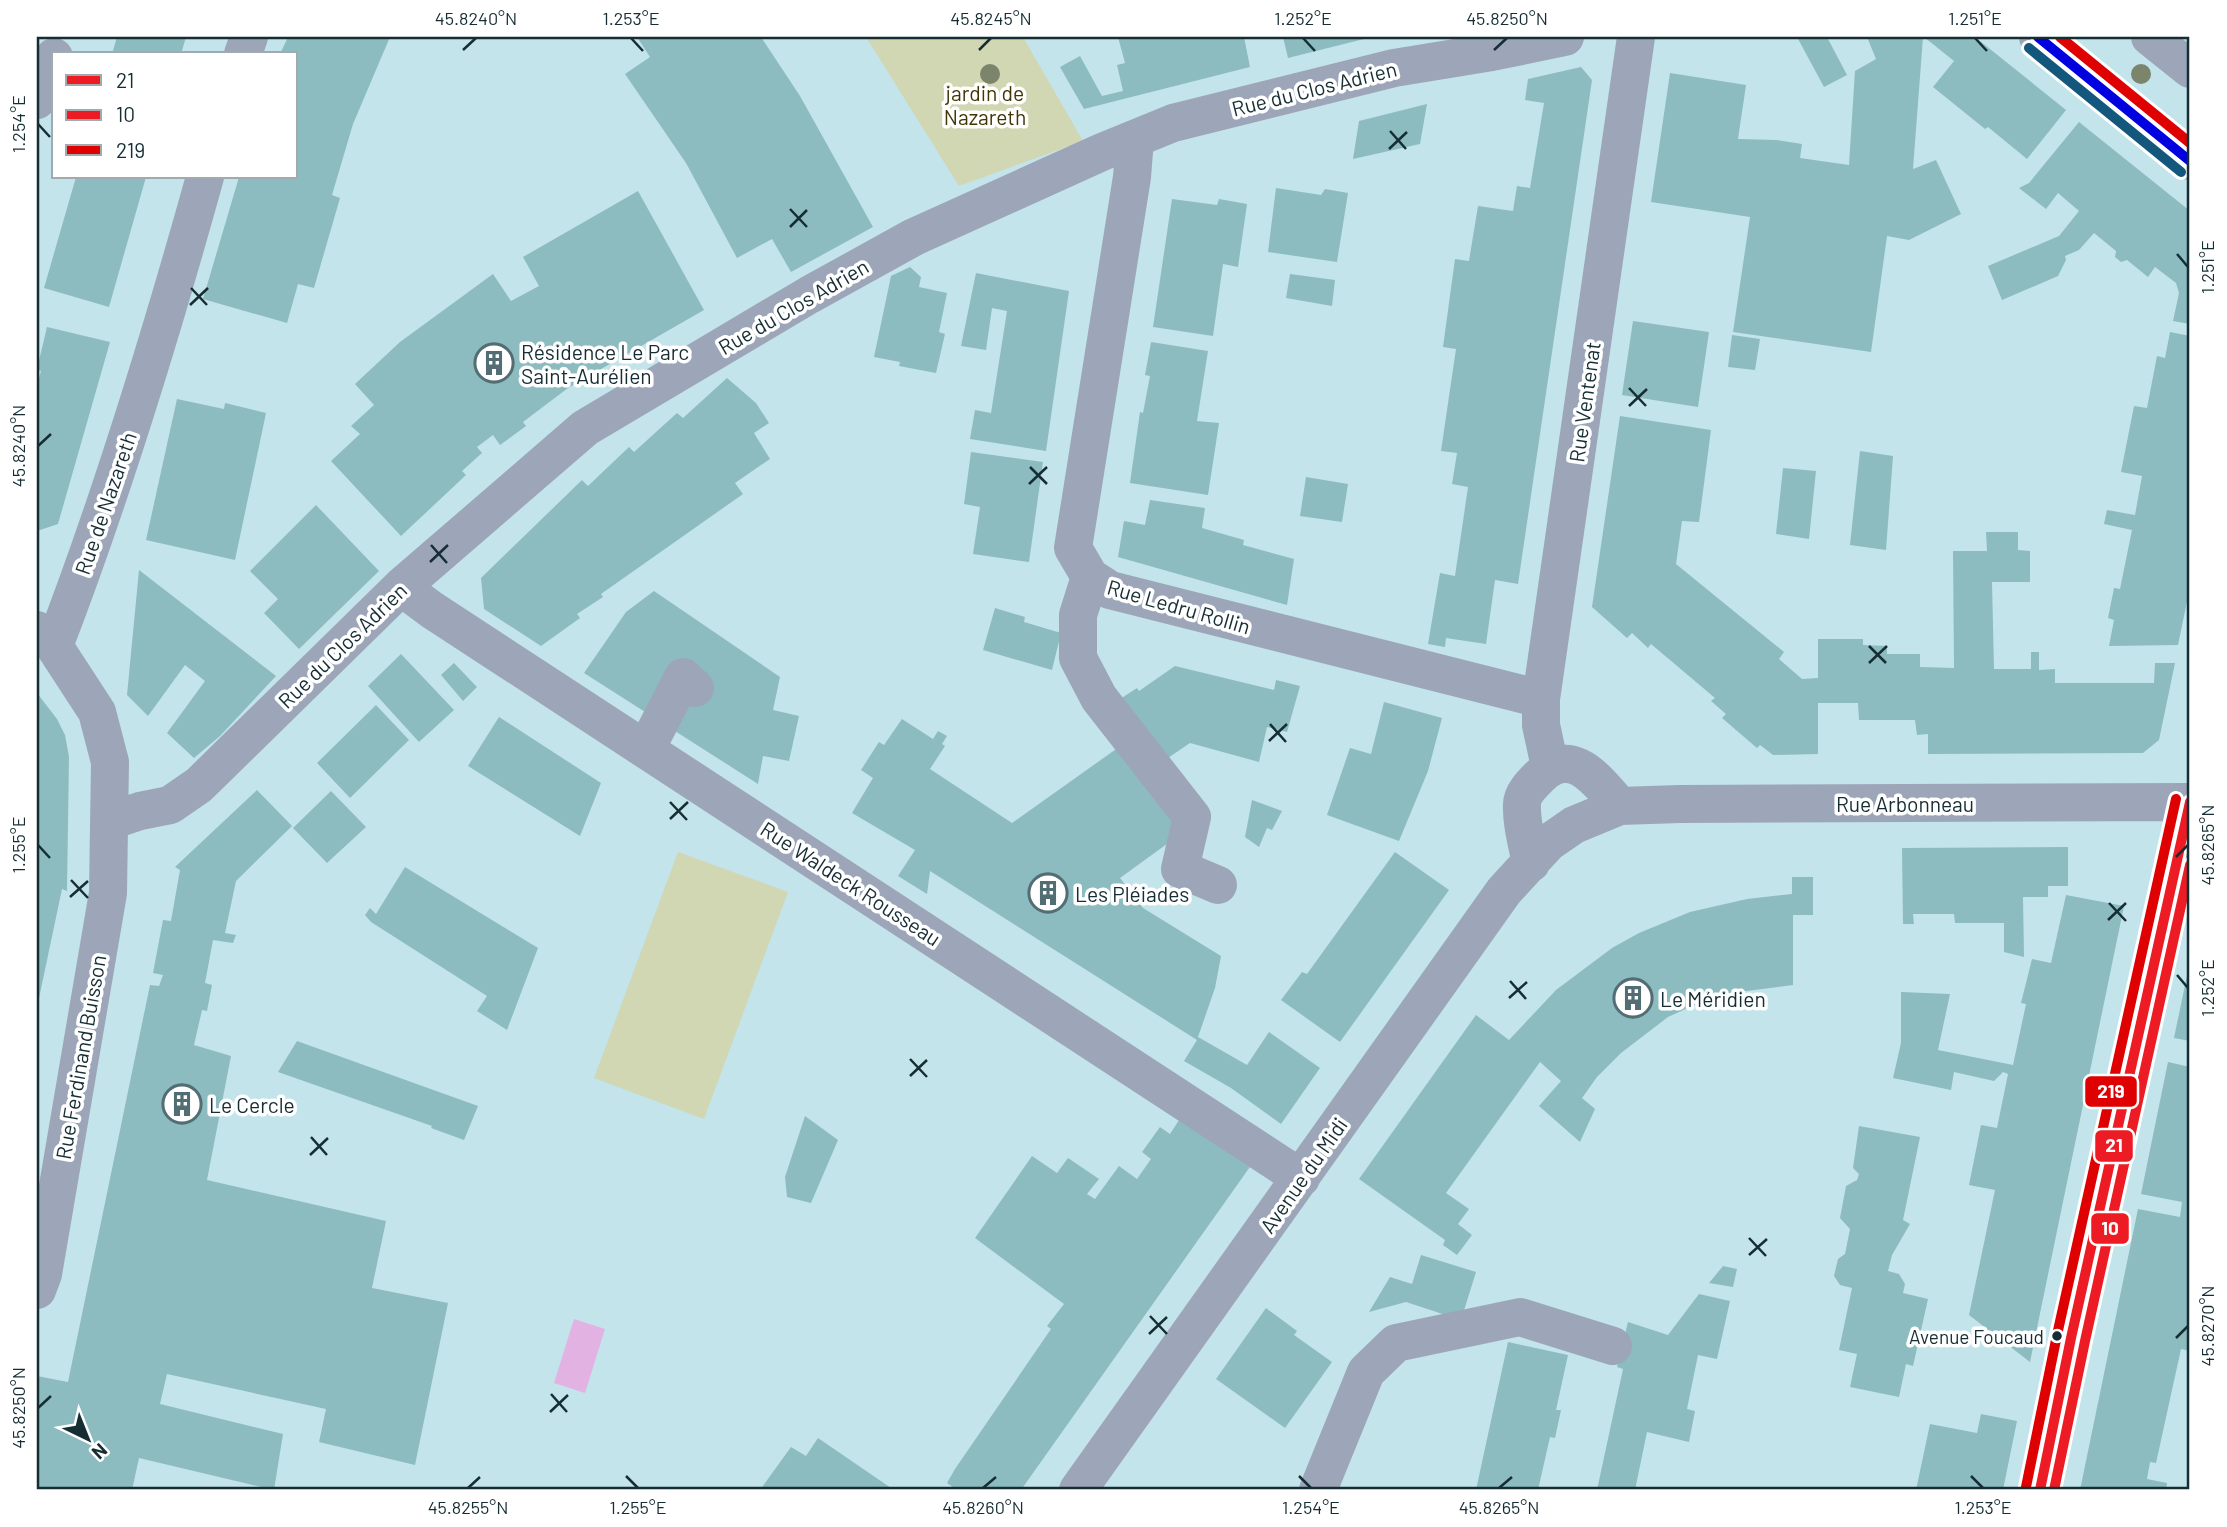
<svg xmlns="http://www.w3.org/2000/svg" width="2227" height="1527" font-family="Barlow,sans-serif">
<style>
.green{fill:#d1d6b3}
.water{fill:#e2b2e3}
.building{fill:#8cbcc0}
.lines{fill:none;stroke-linecap:round;stroke-linejoin:round}
.minor{stroke:#9da6b8;stroke-width:38}
.bus-1-casing{stroke:#fff;stroke-width:16}
.bus-2-casing{stroke:#fff;stroke-width:16}
.bus-3-casing{stroke:#fff;stroke-width:16}
.bus-4-casing{stroke:#fff;stroke-width:16}
.bus-5-casing{stroke:#fff;stroke-width:16}
.bus-1{stroke:#ed1c24;stroke-width:10}
.bus-2{stroke:#ed1c24;stroke-width:10}
.bus-3{stroke:#df0101;stroke-width:10}
.bus-4{stroke:#0101df;stroke-width:10}
.bus-5{stroke:#13577c;stroke-width:10}
.tree{fill:#7c846c}
.ticks{fill:none;stroke:#152d33;stroke-width:2.5}
.bus-dot{fill:#152d33;stroke:#fff;stroke-width:2.5}
.labels{text-anchor:middle;dominant-baseline:central;stroke-width:7;stroke-linejoin:round;paint-order:stroke}
.bus-label{font-size:19px;fill:#152d33;stroke:#fff;text-anchor:end}
.street-label{font-size:21px;fill:#152d33;stroke:#fff}
.park-label{font-size:21px;fill:#413505;stroke:#fff}
.poi-label{font-size:21px;fill:#152d33;stroke:#fff;text-anchor:start}
.line-badge{stroke:#fff;stroke-width:2.5}
.badge-label{font-size:19px;text-anchor:middle;font-weight:bold;fill:#fff}
.neatline{fill:none;stroke:#152d33;stroke-width:2.5}
.ticks-label{font-size:18px;text-anchor:middle;fill:#152d33}
</style>
<rect width="100%" height="100%" fill="#c3e4eb"/>
<path class="green" d="M 866,37 L 1023,37 L 1083,141 L 959,186 Z
M 678,852 L 788,892 L 704,1119 L 594,1078 Z"/>
<path class="water" d="M 574,1319 L 605,1329 L 585,1393 L 554,1383 Z"/>
<path class="building" d="M 117,37 L 186,37 L 181,54 L 112,54 Z
M 288,37 L 390,37 L 353,124 L 332,195 L 340,198 L 314,288 L 298,284 L 287,323 L 203,299 L 239,177 L 296,177 L 296,54 L 280,54 Z
M 637,37 L 761,37 L 800,96 L 873,227 L 791,272 L 772,239 L 737,258 L 686,163 L 625,74 L 650,57 Z
M 1118,37 L 1244,37 L 1250,67 L 1084,109 L 1060,67 L 1080,56 L 1102,96 L 1123,91 L 1117,65 L 1125,63 Z
M 1283,37 L 1368,37 L 1368,38 L 1288,58 Z
M 1797,37 L 1827,37 L 1847,75 L 1824,87 Z
M 1867,37 L 1923,37 L 1913,169 L 1936,160 L 1961,214 L 1909,240 L 1887,236 L 1871,352 L 1733,332 L 1750,217 L 1651,202 L 1670,73 L 1746,85 L 1738,139 L 1776,140 L 1802,144 L 1800,158 L 1849,165 L 1855,71 L 1876,59 Z
M 1924,37 L 1975,37 L 2066,110 L 2027,159 L 1988,127 L 1985,129 L 1933,87 L 1954,61 Z
M 1581,67 L 1592,80 L 1518,584 L 1495,580 L 1486,644 L 1446,638 L 1445,647 L 1428,644 L 1440,573 L 1455,576 L 1468,487 L 1452,484 L 1457,453 L 1441,451 L 1456,349 L 1443,347 L 1455,259 L 1469,261 L 1478,206 L 1513,211 L 1517,186 L 1530,188 L 1544,103 L 1525,100 L 1528,79 Z
M 1427,104 L 1420,144 L 1353,159 L 1359,121 Z
M 2079,122 L 2190,211 L 2190,324 L 2173,321 L 2179,293 L 2176,283 L 2155,267 L 2148,277 L 2127,260 L 2121,262 L 2115,257 L 2116,251 L 2094,233 L 2079,250 L 2065,256 L 2066,260 L 2058,276 L 2002,300 L 1988,266 L 2059,236 L 2079,211 L 2058,193 L 2046,209 L 2019,188 L 2029,183 Z
M 76,177 L 146,177 L 109,307 L 44,288 Z
M 1276,188 L 1321,195 L 1325,189 L 1348,193 L 1337,262 L 1268,252 Z
M 638,191 L 704,310 L 568,388 L 523,422 L 526,426 L 500,445 L 493,435 L 477,447 L 482,453 L 462,471 L 466,475 L 401,536 L 331,461 L 360,434 L 351,426 L 374,405 L 355,384 L 400,342 L 493,274 L 511,301 L 539,286 L 523,257 Z
M 1172,199 L 1217,205 L 1219,199 L 1247,204 L 1238,267 L 1223,264 L 1213,336 L 1153,327 Z
M 910,267 L 921,277 L 919,287 L 947,293 L 939,332 L 945,334 L 936,373 L 899,366 L 900,362 L 874,357 L 891,276 Z
M 976,273 L 1069,291 L 1046,451 L 970,439 L 975,410 L 991,413 L 1007,311 L 992,308 L 986,350 L 961,346 Z
M 1290,274 L 1335,280 L 1332,306 L 1286,298 Z
M 1633,321 L 1709,332 L 1698,407 L 1622,395 Z
M 47,327 L 110,342 L 58,524 L 37,531 L 37,386 L 41,371 L 37,369 Z
M 2170,332 L 2190,336 L 2190,587 L 2178,645 L 2109,646 L 2114,620 L 2108,618 L 2114,588 L 2120,589 L 2132,530 L 2104,524 L 2107,510 L 2135,515 L 2142,476 L 2121,472 L 2134,406 L 2147,408 L 2157,356 L 2165,358 Z
M 1732,335 L 1760,339 L 1755,370 L 1728,367 Z
M 1151,342 L 1208,351 L 1197,421 L 1219,423 L 1208,495 L 1130,483 L 1140,412 L 1143,413 L 1150,376 L 1145,375 Z
M 727,378 L 756,403 L 769,423 L 754,433 L 770,459 L 735,483 L 743,494 L 601,594 L 603,597 L 577,614 L 580,618 L 541,646 L 484,609 L 481,578 L 582,480 L 588,486 L 629,447 L 634,452 L 677,413 L 683,418 Z
M 177,399 L 224,409 L 225,403 L 266,413 L 235,560 L 146,540 Z
M 1620,416 L 1711,430 L 1699,522 L 1682,521 L 1676,564 L 1784,652 L 1779,659 L 1802,679 L 1818,678 L 1818,639 L 1863,639 L 1863,645 L 1887,646 L 1887,654 L 1920,654 L 1920,667 L 1954,668 L 1953,551 L 1987,551 L 1986,532 L 2018,532 L 2018,550 L 2030,551 L 2030,582 L 1992,582 L 1994,669 L 2031,669 L 2031,652 L 2039,652 L 2039,670 L 2055,669 L 2055,683 L 2154,683 L 2155,663 L 2175,663 L 2159,740 L 2143,753 L 1928,754 L 1928,734 L 1917,735 L 1915,720 L 1859,720 L 1858,703 L 1818,703 L 1818,754 L 1773,755 L 1760,745 L 1757,748 L 1722,718 L 1726,714 L 1711,701 L 1715,698 L 1651,644 L 1648,648 L 1632,633 L 1627,638 L 1592,607 Z
M 1860,451 L 1893,456 L 1886,550 L 1850,545 Z
M 971,452 L 1043,462 L 1029,562 L 973,554 L 980,507 L 964,504 Z
M 1783,468 L 1816,471 L 1809,539 L 1776,534 Z
M 1306,477 L 1348,484 L 1342,522 L 1300,516 Z
M 1150,500 L 1205,508 L 1202,528 L 1244,540 L 1243,545 L 1294,559 L 1287,605 L 1118,557 L 1124,521 L 1145,525 Z
M 316,505 L 379,571 L 299,649 L 264,613 L 278,599 L 250,571 Z
M 139,570 L 276,676 L 220,736 L 194,758 L 167,733 L 205,681 L 185,665 L 148,716 L 127,695 Z
M 654,591 L 780,677 L 773,710 L 799,716 L 789,761 L 763,756 L 758,784 L 584,673 L 626,612 Z
M 995,608 L 1025,617 L 1024,622 L 1061,633 L 1052,670 L 983,650 Z
M 401,654 L 454,710 L 419,742 L 368,686 Z
M 454,663 L 477,687 L 463,701 L 441,675 Z
M 1175,666 L 1274,690 L 1276,680 L 1300,686 L 1287,732 L 1267,727 L 1259,762 L 1190,743 L 1165,760 L 1120,699 L 1137,688 L 1139,691 Z
M 37,693 L 57,719 L 65,735 L 69,757 L 67,891 L 62,889 L 38,1003 Z
M 1384,702 L 1442,718 L 1428,771 L 1399,841 L 1327,815 L 1350,748 L 1371,754 Z
M 376,705 L 409,740 L 350,798 L 317,763 Z
M 499,717 L 601,783 L 580,836 L 468,766 Z
M 902,719 L 933,739 L 938,731 L 947,736 L 942,744 L 945,746 L 930,769 L 1012,823 L 1119,747 L 1182,833 L 1120,878 L 1143,908 L 1221,956 L 1215,988 L 1198,1037 L 1247,1065 L 1269,1032 L 1320,1068 L 1281,1124 L 1231,1088 L 1184,1061 L 1197,1040 L 930,871 L 927,894 L 898,876 L 915,850 L 852,813 L 873,778 L 861,770 L 879,742 L 884,745 Z
M 257,790 L 292,826 L 236,881 L 225,933 L 236,935 L 233,943 L 213,940 L 205,983 L 212,985 L 207,1011 L 202,1010 L 194,1045 L 231,1056 L 207,1180 L 386,1221 L 372,1288 L 448,1303 L 415,1465 L 319,1442 L 326,1409 L 167,1374 L 160,1404 L 283,1434 L 274,1490 L 139,1458 L 132,1490 L 50,1490 L 37,1487 L 37,1376 L 68,1382 L 150,985 L 159,986 L 163,975 L 153,973 L 163,920 L 171,921 L 180,870 L 175,867 Z
M 331,791 L 366,827 L 327,863 L 293,828 Z
M 1252,800 L 1282,811 L 1272,830 L 1267,828 L 1259,847 L 1245,837 Z
M 2068,847 L 2068,886 L 2048,886 L 2048,897 L 2023,897 L 2024,957 L 2004,952 L 2004,923 L 1955,923 L 1954,914 L 1913,914 L 1914,924 L 1903,924 L 1902,848 Z
M 1395,852 L 1449,890 L 1340,1042 L 1281,1000 L 1302,972 L 1307,974 Z
M 405,867 L 538,948 L 507,1030 L 477,1011 L 487,996 L 371,922 L 365,915 L 370,908 L 376,914 Z
M 1792,877 L 1813,877 L 1813,915 L 1793,915 L 1793,985 L 1731,993 L 1701,1002 L 1668,1017 L 1621,1053 L 1597,1077 L 1582,1098 L 1595,1109 L 1580,1142 L 1539,1106 L 1561,1081 L 1540,1062 L 1446,1193 L 1469,1209 L 1458,1224 L 1472,1235 L 1457,1255 L 1443,1245 L 1445,1240 L 1359,1179 L 1476,1015 L 1509,1040 L 1556,990 L 1612,948 L 1639,933 L 1690,912 L 1747,899 L 1792,894 Z
M 2066,895 L 2124,906 L 2030,1362 L 1969,1315 L 1995,1190 L 1969,1185 L 1981,1125 L 1997,1128 L 2008,1074 L 2003,1072 L 1994,1081 L 1954,1072 L 1951,1090 L 1893,1078 L 1901,1043 L 1901,992 L 1950,994 L 1938,1050 L 2013,1065 L 2026,1004 L 2021,1003 L 2032,959 L 2051,963 Z
M 2189,966 L 2190,966 L 2190,1041 L 2174,1038 Z
M 297,1041 L 478,1106 L 464,1140 L 431,1128 L 432,1126 L 278,1072 Z
M 2168,1062 L 2190,1067 L 2190,1351 L 2181,1349 L 2156,1463 L 2150,1462 L 2147,1479 L 2167,1483 L 2166,1490 L 2080,1490 L 2138,1209 L 2180,1217 L 2182,1202 L 2141,1194 Z
M 805,1116 L 838,1140 L 811,1203 L 787,1197 L 785,1177 Z
M 1181,1117 L 1252,1164 L 1021,1490 L 957,1490 L 947,1483 L 955,1469 L 1051,1329 L 1047,1326 L 1064,1304 L 975,1238 L 1032,1156 L 1057,1173 L 1068,1158 L 1099,1179 L 1087,1194 L 1095,1199 L 1119,1166 L 1137,1179 L 1151,1159 L 1142,1152 L 1160,1127 L 1170,1134 Z
M 1859,1126 L 1920,1137 L 1903,1220 L 1910,1224 L 1892,1255 L 1888,1271 L 1899,1274 L 1905,1284 L 1903,1293 L 1928,1299 L 1913,1366 L 1906,1364 L 1899,1397 L 1850,1387 L 1857,1354 L 1839,1350 L 1852,1288 L 1840,1285 L 1834,1276 L 1838,1259 L 1845,1254 L 1850,1229 L 1840,1218 L 1846,1186 L 1857,1180 L 1859,1174 L 1853,1168 Z
M 1421,1255 L 1476,1272 L 1461,1320 L 1406,1302 L 1369,1312 L 1390,1277 L 1412,1284 Z
M 1723,1266 L 1737,1269 L 1733,1287 L 1709,1283 Z
M 1699,1294 L 1730,1301 L 1717,1359 L 1698,1355 L 1687,1409 L 1695,1411 L 1689,1442 L 1647,1432 L 1635,1490 L 1597,1490 L 1623,1369 L 1617,1367 L 1628,1322 L 1668,1335 Z
M 1266,1308 L 1297,1331 L 1294,1335 L 1332,1362 L 1285,1428 L 1216,1379 Z
M 1508,1342 L 1568,1355 L 1556,1410 L 1561,1410 L 1555,1438 L 1550,1437 L 1538,1490 L 1476,1490 Z
M 1981,1414 L 2017,1421 L 2003,1490 L 1916,1490 L 1930,1424 L 1977,1433 Z
M 818,1438 L 894,1490 L 760,1490 L 791,1447 L 806,1456 Z"/>
<g class="lines">
<path class="minor" d="M 2038,37 L 2190,161
M 2150,37 L 2190,69
M 243,54 L 249,37
M 37,100 L 54,57
M 1135,139 L 1132,177 L 1073,548 L 1090,577 L 1110,590 L 1541,699
M 1090,577 L 1078,615 L 1078,658 L 1099,698 L 1192,817 L 1180,869 L 1218,885
M 401,587 L 432,610 L 1301,1178
M 37,630 L 54,646 L 97,712 L 110,762 L 108,893 L 43,1274 L 37,1290
M 54,646 C 113,493 161,335 205,177
M 646,749 L 683,677 L 695,688
M 1550,767 L 1541,725 L 1541,699 L 1636,37
M 110,821 L 140,811 L 170,805 L 199,785 L 401,587 L 585,428 L 809,295 L 914,237 L 1102,152 L 1173,123 L 1394,68 L 1492,52 L 1565,37
M 1531,863 C 1527,844 1521,822 1522,804 C 1522,794 1532,784 1539,777 C 1573,744 1597,781 1620,806
M 1078,1490 L 1504,891 L 1548,843 L 1574,825 L 1620,806 L 1680,804 L 2190,802 L 2071,1338 L 2040,1490
M 1318,1490 L 1366,1372 L 1396,1343 L 1520,1317 L 1613,1346"/>
<g class="bus-1-casing">
<path id="bus-1" d="M 2040,1490 L 2071,1338 L 2190,802"/>
</g>
<g class="bus-2-casing">
<path id="bus-2" d="M 2054,1490 L 2085,1341 L 2190,865"/>
</g>
<g class="bus-3-casing">
<path id="bus-3" d="M 2060,37 L 2190,143
M 2026,1487 L 2057,1335 L 2176,799"/>
</g>
<g class="bus-4-casing">
<path id="bus-4" d="M 2038,37 L 2190,161"/>
</g>
<g class="bus-5-casing">
<path id="bus-5" d="M 2029,48 L 2181,172"/>
</g>
<use href="#bus-1" class="bus-1"/>
<use href="#bus-2" class="bus-2"/>
<use href="#bus-3" class="bus-3"/>
<use href="#bus-4" class="bus-4"/>
<use href="#bus-5" class="bus-5"/>
</g>
<g class="tree">
<circle cx="990" cy="74" r="10"/>
<circle cx="2141" cy="74" r="10"/>
</g>
<path class="ticks" d="M 631,38 L 643,51M 1303,38 L 1315,51M 1975,38 L 1987,51M 463,50 L 476,38M 979,50 L 991,38M 1494,50 L 1507,38M 38,124 L 50,137M 1390,131 L 1406,149M 1389,149 L 1407,132M 790,209 L 807,227M 790,227 L 807,210M 2177,254 L 2188,267M 191,288 L 207,305M 190,305 L 208,288M 1629,388 L 1646,406M 1629,406 L 1647,389M 38,446 L 51,434M 1030,467 L 1047,484M 1029,484 L 1047,467M 431,545 L 447,563M 430,562 L 448,545M 1869,646 L 1886,663M 1869,663 L 1887,646M 1270,724 L 1286,742M 1269,741 L 1287,724M 670,802 L 687,820M 670,819 L 688,802M 38,845 L 50,858M 2176,857 L 2188,845M 71,880 L 88,898M 70,897 L 88,881M 2109,903 L 2126,921M 2108,920 L 2126,903M 2177,975 L 2188,988M 1510,981 L 1526,999M 1509,998 L 1527,982M 910,1059 L 927,1077M 910,1076 L 927,1060M 311,1137 L 327,1155M 310,1155 L 328,1138M 1749,1238 L 1766,1256M 1749,1255 L 1767,1239M 1150,1316 L 1167,1334M 1149,1334 L 1167,1317M 2176,1338 L 2188,1326M 551,1394 L 567,1412M 38,1408 L 51,1396M 550,1412 L 568,1395M 626,1476 L 638,1488M 1299,1476 L 1311,1488M 1971,1476 L 1983,1488M 468,1488 L 480,1477M 983,1488 L 996,1477M 1499,1488 L 1512,1477"/>
<defs>
<g id="building-ring" transform="scale(2.0125)"><circle r="9.5" fill="#fff" stroke="#526d73" stroke-width="1.5"/><path d="M-4-6H4V6H1V3H-1V6H-4ZM-2.5-4.3h1.7v1.8h-1.7ZM.8-4.3h1.7v1.8H.8ZM-2.5-1h1.7V.8h-1.7ZM.8-1h1.7V.8H.8Z" fill="#526d73"/></g>
</defs>
<g fill-rule="evenodd">
<use href="#building-ring" x="494" y="363"/>
<use href="#building-ring" x="1048" y="893"/>
<use href="#building-ring" x="1633" y="998"/>
<use href="#building-ring" x="182" y="1104"/>
</g>
<circle class="bus-dot" cx="2057" cy="1336" r="6"/>
<g class="labels">
<g class="bus-label">
<text x="2044" y="1336">Avenue Foucaud</text>
</g>
<g class="street-label">
<text transform="translate(1314 88) rotate(-14)">Rue du Clos Adrien</text>
<text transform="translate(793 306) rotate(-30)">Rue du Clos Adrien</text>
<text transform="translate(1584 402) rotate(-82)">Rue Ventenat</text>
<text transform="translate(105 503) rotate(-71)">Rue de Nazareth</text>
<text transform="translate(1179 606) rotate(16)">Rue Ledru Rollin</text>
<text transform="translate(342 645) rotate(-44)">Rue du Clos Adrien</text>
<text x="1905" y="803">Rue Arbonneau</text>
<text transform="translate(851 883) rotate(33)">Rue Waldeck Rousseau</text>
<text transform="translate(80 1057) rotate(-80)">Rue Ferdinand Buisson</text>
<text transform="translate(1303 1175) rotate(-55)">Avenue du Midi</text>
</g>
<g class="park-label">
<text x="985" y="92">jardin de<tspan x="985" dy="24">Nazareth</tspan></text>
</g>
<g class="poi-label">
<text x="521" y="351">Résidence Le Parc<tspan x="521" dy="24">Saint-Aurélien</tspan></text>
<text x="1075" y="893">Les Pléiades</text>
<text x="1660" y="998">Le Méridien</text>
<text x="209" y="1104">Le Cercle</text>
</g>
</g>
<g class="line-badge">
<rect x="2084" y="1075" width="54" height="33" rx="7" fill="#df0101"/>
<rect x="2094" y="1129" width="40" height="34" rx="7" fill="#ed1c24"/>
<rect x="2090" y="1212" width="40" height="33" rx="7" fill="#ed1c24"/>
</g>
<g class="badge-label">
<text x="2111" y="1098">219</text>
<text x="2114" y="1152">21</text>
<text x="2110" y="1235">10</text>
</g>
<rect width="2227" height="1527" fill="none" stroke="#ffffff" stroke-width="77"/>
<rect x="52" y="52" width="245" height="126" fill="#ffffff" stroke="#a1abad" stroke-width="2"/>
<rect x="66" y="75" width="35" height="10" fill="#ed1c24" stroke="#a1abad" stroke-width="2"/>
<text x="116" y="88" font-size="21" fill="#152d33">21</text>
<rect x="66" y="110" width="35" height="10" fill="#ed1c24" stroke="#a1abad" stroke-width="2"/>
<text x="116" y="122" font-size="21" fill="#152d33">10</text>
<rect x="66" y="145" width="35" height="10" fill="#df0101" stroke="#a1abad" stroke-width="2"/>
<text x="116" y="158" font-size="21" fill="#152d33">219</text>
<g transform="translate(88 1439) rotate(137)" stroke="#ffffff" stroke-width="5" paint-order="stroke">
<path d="M0-5L12 26L0 18L-12 26Z" fill="#152d33"/>
<text y="-10" font-size="19" font-weight="bold" text-anchor="middle" fill="#152d33">N</text>
</g>
<rect x="38" y="38" width="2150" height="1450" class="neatline"/>
<g class="ticks-label">
<text x="476" y="25">45.8240°N</text>
<text x="631" y="25">1.253°E</text>
<text x="991" y="25">45.8245°N</text>
<text x="1303" y="25">1.252°E</text>
<text x="1507" y="25">45.8250°N</text>
<text x="1975" y="25">1.251°E</text>
<text transform="translate(19 124) rotate(-90)" y="6">1.254°E</text>
<text transform="translate(2208 267) rotate(-90)" y="6">1.251°E</text>
<text transform="translate(19 446) rotate(-90)" y="6">45.8240°N</text>
<text transform="translate(19 845) rotate(-90)" y="6">1.255°E</text>
<text transform="translate(2208 845) rotate(-90)" y="6">45.8265°N</text>
<text transform="translate(2208 988) rotate(-90)" y="6">1.252°E</text>
<text transform="translate(2208 1326) rotate(-90)" y="6">45.8270°N</text>
<text transform="translate(19 1408) rotate(-90)" y="6">45.8250°N</text>
<text x="468" y="1514">45.8255°N</text>
<text x="638" y="1514">1.255°E</text>
<text x="983" y="1514">45.8260°N</text>
<text x="1311" y="1514">1.254°E</text>
<text x="1499" y="1514">45.8265°N</text>
<text x="1983" y="1514">1.253°E</text>
</g>
</svg>
